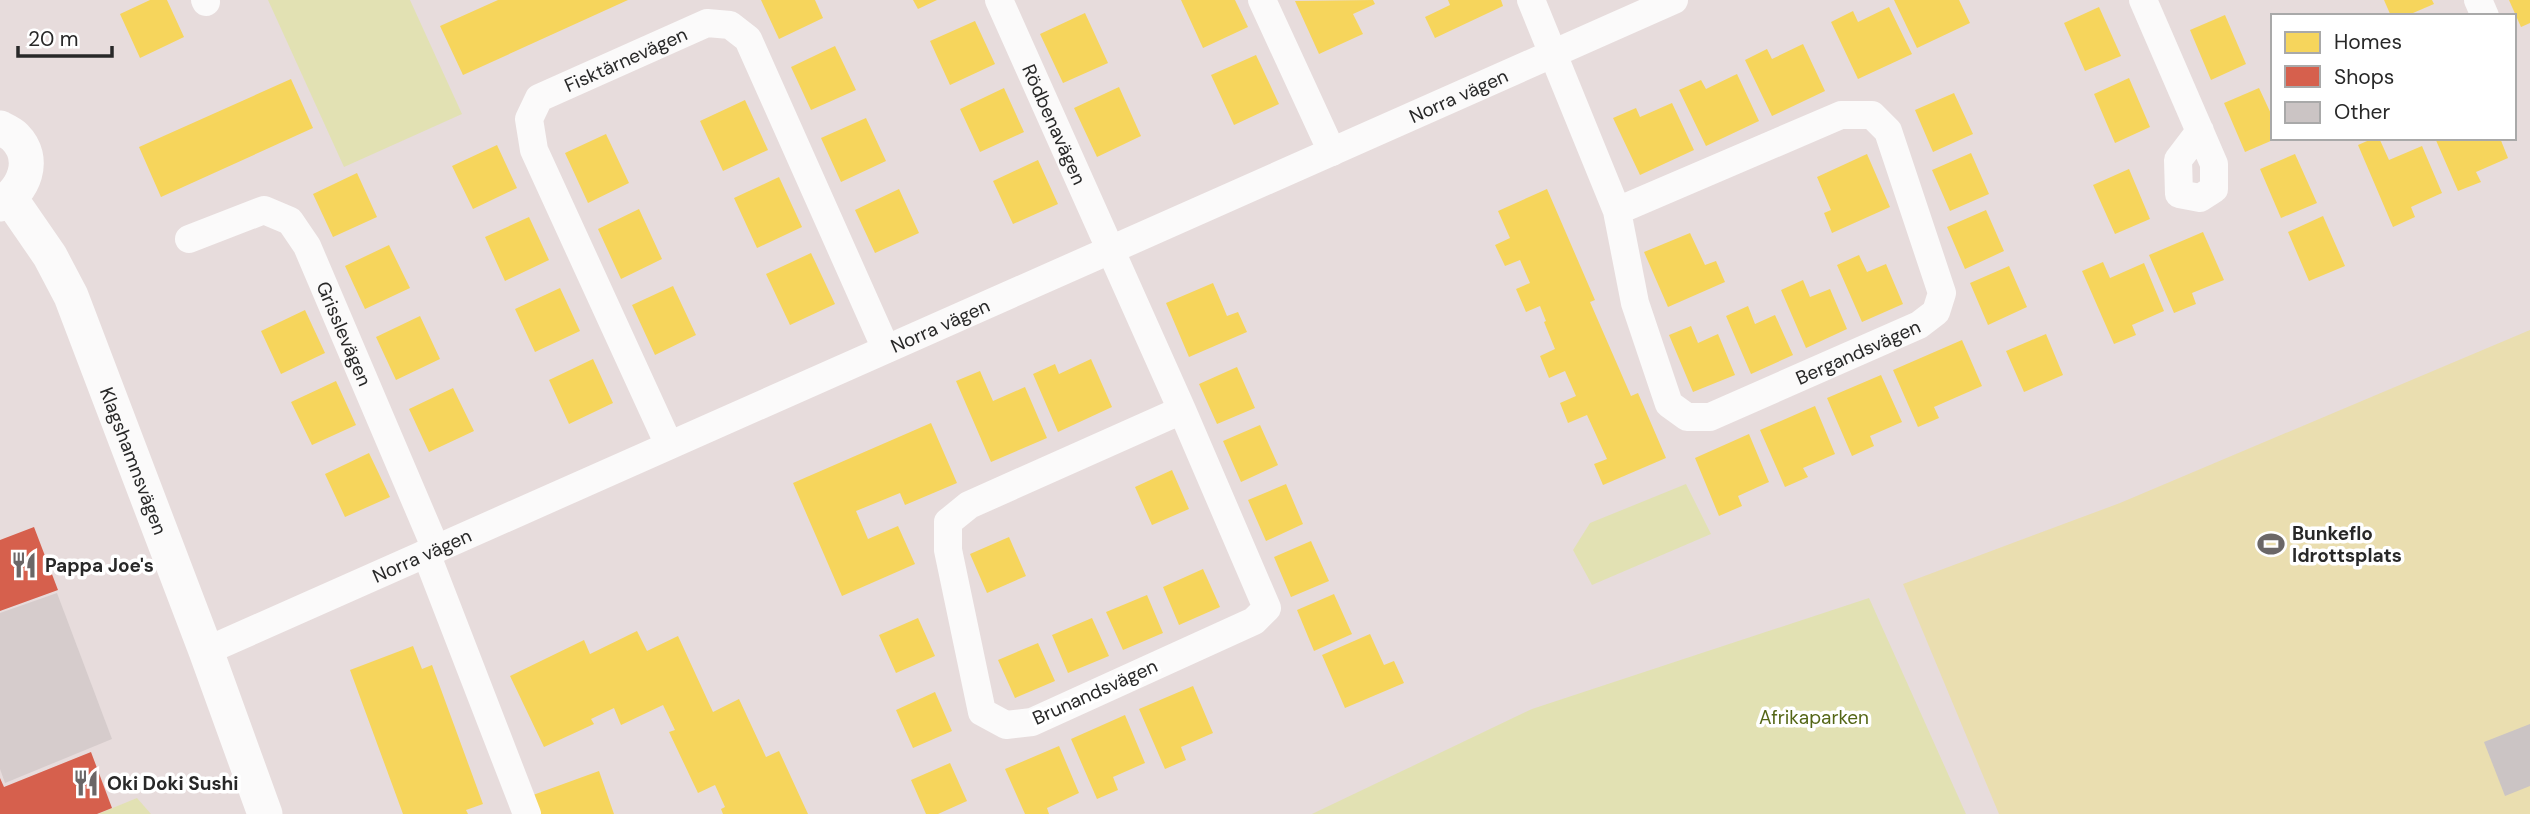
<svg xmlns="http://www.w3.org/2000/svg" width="2530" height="814" font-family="'DM Sans',sans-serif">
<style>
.green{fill:#e2e1b3}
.pitch{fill:#eadeb0}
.plaza{fill:#d6cccc}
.homes{fill:#f6d55c}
.shops{fill:#d6604d}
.building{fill:#cbc4c4}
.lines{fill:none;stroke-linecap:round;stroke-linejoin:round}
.minor{stroke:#fbfafa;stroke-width:28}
.tertiary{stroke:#fbfafa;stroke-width:35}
.labels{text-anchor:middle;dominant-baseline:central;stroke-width:7;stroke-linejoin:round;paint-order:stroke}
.street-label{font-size:19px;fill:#282828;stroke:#fff}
.poi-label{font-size:19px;font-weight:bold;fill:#282828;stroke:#fff;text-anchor:start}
.park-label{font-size:19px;fill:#546616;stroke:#fff}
</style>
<rect width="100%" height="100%" fill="#e7dcdc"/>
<path class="green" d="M 268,0 L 410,0 L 462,114 L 344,167 Z
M 1686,484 L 1711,534 L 1592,585 L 1573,550 L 1590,523 Z
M 1869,598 L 1966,814 L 1312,814 L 1532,709 Z
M 137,798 L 151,814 L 98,814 Z"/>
<path class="pitch" d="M 2530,330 L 2530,814 L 1999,814 L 1903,584 L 2120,503 Z"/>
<path class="plaza" d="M 57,593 L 112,739 L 5,783 L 0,769 L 0,613 Z"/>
<path class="homes" d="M 150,0 L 167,0 L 184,37 L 140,58 L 120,14 Z
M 498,0 L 628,0 L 463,75 L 440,26 Z
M 761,0 L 815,0 L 823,18 L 779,39 Z
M 913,0 L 937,0 L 918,9 Z
M 1181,0 L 1235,0 L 1248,27 L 1203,48 Z
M 1373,0 L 1375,4 L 1353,14 L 1363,34 L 1319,54 L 1295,1 Z
M 1448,0 L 1501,0 L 1503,6 L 1435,38 L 1425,17 L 1450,5 Z
M 1894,0 L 1959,0 L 1970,23 L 1917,48 Z
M 2384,0 L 2432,0 L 2434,4 L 2406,16 L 2391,16 Z
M 2509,0 L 2530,0 L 2530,23 L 2521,27 Z
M 1889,7 L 1912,54 L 1858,79 L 1831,22 L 1853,11 L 1858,22 Z
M 2099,7 L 2121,56 L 2085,71 L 2064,23 Z
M 1085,13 L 1108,63 L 1063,83 L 1040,34 Z
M 2225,15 L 2246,64 L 2211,80 L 2190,30 Z
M 975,21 L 995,64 L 950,85 L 930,41 Z
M 1803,44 L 1825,91 L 1772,116 L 1745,60 L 1767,49 L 1772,59 Z
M 835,46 L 856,90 L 811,110 L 791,67 Z
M 1256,55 L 1279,104 L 1234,125 L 1211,75 Z
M 1737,74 L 1759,121 L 1706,146 L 1679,90 L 1701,80 L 1706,89 Z
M 2129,78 L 2150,127 L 2115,143 L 2094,94 Z
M 291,79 L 313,128 L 161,197 L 139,147 Z
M 1119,87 L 1141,136 L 1097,157 L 1074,108 Z
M 1004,88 L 1024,132 L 980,152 L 960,109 Z
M 2259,88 L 2273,118 L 2273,140 L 2245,152 L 2224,103 Z
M 1954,93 L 1973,134 L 1933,152 L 1915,110 Z
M 745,100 L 768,150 L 723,171 L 700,121 Z
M 1672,103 L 1694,150 L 1640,175 L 1613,118 L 1636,108 L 1640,117 Z
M 866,118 L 886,161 L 841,182 L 821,138 Z
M 606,134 L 629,183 L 588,203 L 565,153 Z
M 2374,138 L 2379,138 L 2389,160 L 2422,146 L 2442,193 L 2411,207 L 2415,217 L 2393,227 L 2358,145 Z
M 2435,138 L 2500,138 L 2508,158 L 2476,172 L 2481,182 L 2458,191 Z
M 497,145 L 517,188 L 473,209 L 452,166 Z
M 1971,153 L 1989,194 L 1950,211 L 1932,170 Z
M 1867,154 L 1890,207 L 1832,233 L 1824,213 L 1831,210 L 1817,177 Z
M 2295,154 L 2317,203 L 2281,218 L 2260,169 Z
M 1038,160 L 1058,204 L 1013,224 L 993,181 Z
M 2129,169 L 2150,219 L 2115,234 L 2093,185 Z
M 357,173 L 377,217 L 333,237 L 313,194 Z
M 779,177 L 802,227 L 757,248 L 734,198 Z
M 899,189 L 919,233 L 875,253 L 855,210 Z
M 1547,189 L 1595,300 L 1590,302 L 1631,396 L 1638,393 L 1666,458 L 1603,485 L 1594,464 L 1607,459 L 1587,415 L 1568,423 L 1560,403 L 1576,396 L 1565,371 L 1549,378 L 1540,356 L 1555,349 L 1544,322 L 1546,321 L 1540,306 L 1526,312 L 1516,289 L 1530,283 L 1520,260 L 1505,266 L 1495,245 L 1510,238 L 1498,211 Z
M 639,209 L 662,259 L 621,279 L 598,229 Z
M 1986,210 L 2004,251 L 1965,269 L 1947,227 Z
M 2323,216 L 2345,266 L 2309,281 L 2288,232 Z
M 529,217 L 549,260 L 505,281 L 485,237 Z
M 2203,232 L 2224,280 L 2192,293 L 2196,304 L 2174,313 L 2149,255 Z
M 1690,233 L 1705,265 L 1716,261 L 1725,282 L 1668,307 L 1644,252 Z
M 389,245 L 410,288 L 365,309 L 345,266 Z
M 811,253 L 835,304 L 790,325 L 766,274 Z
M 1859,255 L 1867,272 L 1886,264 L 1903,304 L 1862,322 L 1837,265 Z
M 2103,262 L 2110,278 L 2144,263 L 2164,311 L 2132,325 L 2136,335 L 2114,344 L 2082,271 Z
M 2009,266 L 2027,307 L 1988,325 L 1970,283 Z
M 1803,280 L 1810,297 L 1830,289 L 1847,329 L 1806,348 L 1781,290 Z
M 1213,283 L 1227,316 L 1238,312 L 1247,332 L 1189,357 L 1166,303 Z
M 673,286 L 696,335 L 655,355 L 632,305 Z
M 560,288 L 580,331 L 535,352 L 515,309 Z
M 1748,306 L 1755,324 L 1775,315 L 1793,355 L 1751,374 L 1726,316 Z
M 305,310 L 325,353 L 281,374 L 261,331 Z
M 420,316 L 440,359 L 396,380 L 376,337 Z
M 1691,326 L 1698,343 L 1718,334 L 1735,375 L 1693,392 L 1669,335 Z
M 2046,334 L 2063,375 L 2024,392 L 2006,351 Z
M 1962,340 L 1982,386 L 1934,407 L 1939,418 L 1918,427 L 1893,370 Z
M 593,359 L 613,403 L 569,424 L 549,380 Z
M 1091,359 L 1112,407 L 1058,432 L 1033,374 L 1055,364 L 1059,374 Z
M 1237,367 L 1255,408 L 1217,424 L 1199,384 Z
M 980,371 L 993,401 L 1025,387 L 1047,438 L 991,462 L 956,381 Z
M 1881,375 L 1902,422 L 1870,436 L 1874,446 L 1852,456 L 1827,398 Z
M 336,381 L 356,425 L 312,445 L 291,402 Z
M 453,388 L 474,431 L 429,452 L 409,409 Z
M 1815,406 L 1835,454 L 1803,468 L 1808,477 L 1785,487 L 1760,430 Z
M 931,423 L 957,483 L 905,505 L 900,493 L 856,511 L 868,539 L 898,526 L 915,564 L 842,596 L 793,483 Z
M 1260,425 L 1278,465 L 1241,482 L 1223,441 Z
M 1749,434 L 1769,482 L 1738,496 L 1742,506 L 1719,516 L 1695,458 Z
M 369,453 L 390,497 L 345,517 L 325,474 Z
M 1172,470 L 1189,509 L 1152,525 L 1135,487 Z
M 1286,484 L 1303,524 L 1266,541 L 1248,500 Z
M 1009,537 L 1026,576 L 987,593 L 970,554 Z
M 1311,541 L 1329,581 L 1291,597 L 1274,557 Z
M 1203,569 L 1220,607 L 1179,625 L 1163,587 Z
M 1334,594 L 1352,634 L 1314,651 L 1297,610 Z
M 1147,595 L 1163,633 L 1123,650 L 1106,612 Z
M 918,618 L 935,656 L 896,673 L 879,635 Z
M 1092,618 L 1109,656 L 1068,673 L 1052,635 Z
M 637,631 L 647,651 L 678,636 L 713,712 L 739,699 L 766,757 L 779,751 L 808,814 L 723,814 L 721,809 L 725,807 L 715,785 L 698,793 L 669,732 L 675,730 L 663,705 L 621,725 L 614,708 L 591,719 L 594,724 L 544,747 L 510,676 L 584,640 L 590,654 Z
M 1370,634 L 1384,665 L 1394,661 L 1404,683 L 1345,708 L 1322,655 Z
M 1038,643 L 1055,681 L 1015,698 L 998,660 Z
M 413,646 L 422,669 L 432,665 L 483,804 L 466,810 L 468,814 L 403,814 L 350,670 Z
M 1193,686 L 1213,733 L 1181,747 L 1186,760 L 1165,769 L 1139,709 Z
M 935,692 L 952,731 L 913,748 L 896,710 Z
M 1125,715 L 1145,763 L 1113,777 L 1118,790 L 1097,799 L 1071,739 Z
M 1059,746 L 1079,793 L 1047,808 L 1049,814 L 1025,814 L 1005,769 Z
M 950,763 L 967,801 L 938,814 L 926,814 L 911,780 Z
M 599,771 L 614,814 L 540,814 L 533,795 Z"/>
<path class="shops" d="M 34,527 L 58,590 L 0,611 L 0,540 Z
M 91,752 L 112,808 L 97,814 L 0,814 L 0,778 L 4,787 Z"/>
<path class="building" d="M 2530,724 L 2530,786 L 2505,796 L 2484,742 Z"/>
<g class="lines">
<g class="minor">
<path d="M 205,0 L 206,2"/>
<path id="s1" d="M 999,0 L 1182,410 L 1267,608 L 1254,621 L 1032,722 L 1006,725 L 982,712 L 948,550 L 948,522 L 969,505 L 1182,410"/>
<path d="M 1262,0 L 1332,152"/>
<path id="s2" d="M 1531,0 L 1617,211 L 1635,303 L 1669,404 L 1687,417 L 1710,417 L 1919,325 L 1936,312 L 1942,293 L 1888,131 L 1872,115 L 1841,115 L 1617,211"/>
<path d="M 2143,0 L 2214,164 L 2214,189 L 2200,198 L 2179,194 L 2178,160 L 2200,131"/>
<path d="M 2478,0 L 2485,16"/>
<path id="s3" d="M 189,239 L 264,210 L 290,221 L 307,246 L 436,549"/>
<path id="s4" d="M 669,445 L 534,150 L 529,119 L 539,98 L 707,23 L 730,25 L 748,39 L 886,349"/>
<path d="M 426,553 L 527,814"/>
<path id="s5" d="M 206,651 L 1674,0"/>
</g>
<g class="tertiary">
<path d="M 0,128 C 4,130 11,133 15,137 C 37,159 24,191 0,204"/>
<path id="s6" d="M 10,198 L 50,256 L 71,296 L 206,651 L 265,814"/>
</g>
</g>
<defs>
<g id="stadium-bare" transform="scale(2.1)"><path d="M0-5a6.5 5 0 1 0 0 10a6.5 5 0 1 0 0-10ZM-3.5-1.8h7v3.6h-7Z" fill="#6b6767" stroke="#fff" stroke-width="2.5" paint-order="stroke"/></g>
<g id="restaurant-bare" transform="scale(2.1)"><path d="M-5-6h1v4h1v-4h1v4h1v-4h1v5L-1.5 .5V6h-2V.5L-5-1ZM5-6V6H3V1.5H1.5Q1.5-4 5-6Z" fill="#6b6767" stroke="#fff" stroke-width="2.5" paint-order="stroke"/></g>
</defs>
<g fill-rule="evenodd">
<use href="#stadium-bare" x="2271" y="544"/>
<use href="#restaurant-bare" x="24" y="565"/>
<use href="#restaurant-bare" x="86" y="783"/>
</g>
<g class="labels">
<g class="street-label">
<text stroke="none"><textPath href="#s4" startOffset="474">Fisktärnevägen</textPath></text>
<text stroke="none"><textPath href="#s5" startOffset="1370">Norra vägen</textPath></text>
<text stroke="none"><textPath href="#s1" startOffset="136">Rödbenavägen</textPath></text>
<text stroke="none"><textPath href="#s5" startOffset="803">Norra vägen</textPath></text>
<text stroke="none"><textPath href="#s3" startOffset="234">Grisslevägen</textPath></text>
<text stroke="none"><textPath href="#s2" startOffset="635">Bergandsvägen</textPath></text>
<text stroke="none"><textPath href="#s6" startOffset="292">Klagshamnsvägen</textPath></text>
<text stroke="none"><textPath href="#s5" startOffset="236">Norra vägen</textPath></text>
<text transform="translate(1095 692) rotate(-24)">Brunandsvägen</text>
</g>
<g class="poi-label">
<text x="2292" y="533">Bunkeflo<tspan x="2292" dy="22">Idrottsplats</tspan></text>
<text x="45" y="565">Pappa Joe's</text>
<text x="107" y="783">Oki Doki Sushi</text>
</g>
<g class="park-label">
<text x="1814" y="717">Afrikaparken</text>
</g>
</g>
<rect x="2271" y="14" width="245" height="126" fill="#ffffff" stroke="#a9a9a9" stroke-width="2"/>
<rect x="2285" y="32" width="35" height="21" fill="#f6d55c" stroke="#a9a9a9" stroke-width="2"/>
<text x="2334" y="49" font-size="21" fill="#282828">Homes</text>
<rect x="2285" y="66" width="35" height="21" fill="#d6604d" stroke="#a9a9a9" stroke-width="2"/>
<text x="2334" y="84" font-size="21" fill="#282828">Shops</text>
<rect x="2285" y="102" width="35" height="21" fill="#cbc4c4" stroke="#a9a9a9" stroke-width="2"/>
<text x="2334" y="119" font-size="21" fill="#282828">Other</text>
<path d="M18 46v10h94v-10" fill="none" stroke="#282828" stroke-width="3.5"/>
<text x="28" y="46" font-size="21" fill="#282828" stroke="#ffffff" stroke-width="5" paint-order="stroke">20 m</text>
</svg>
